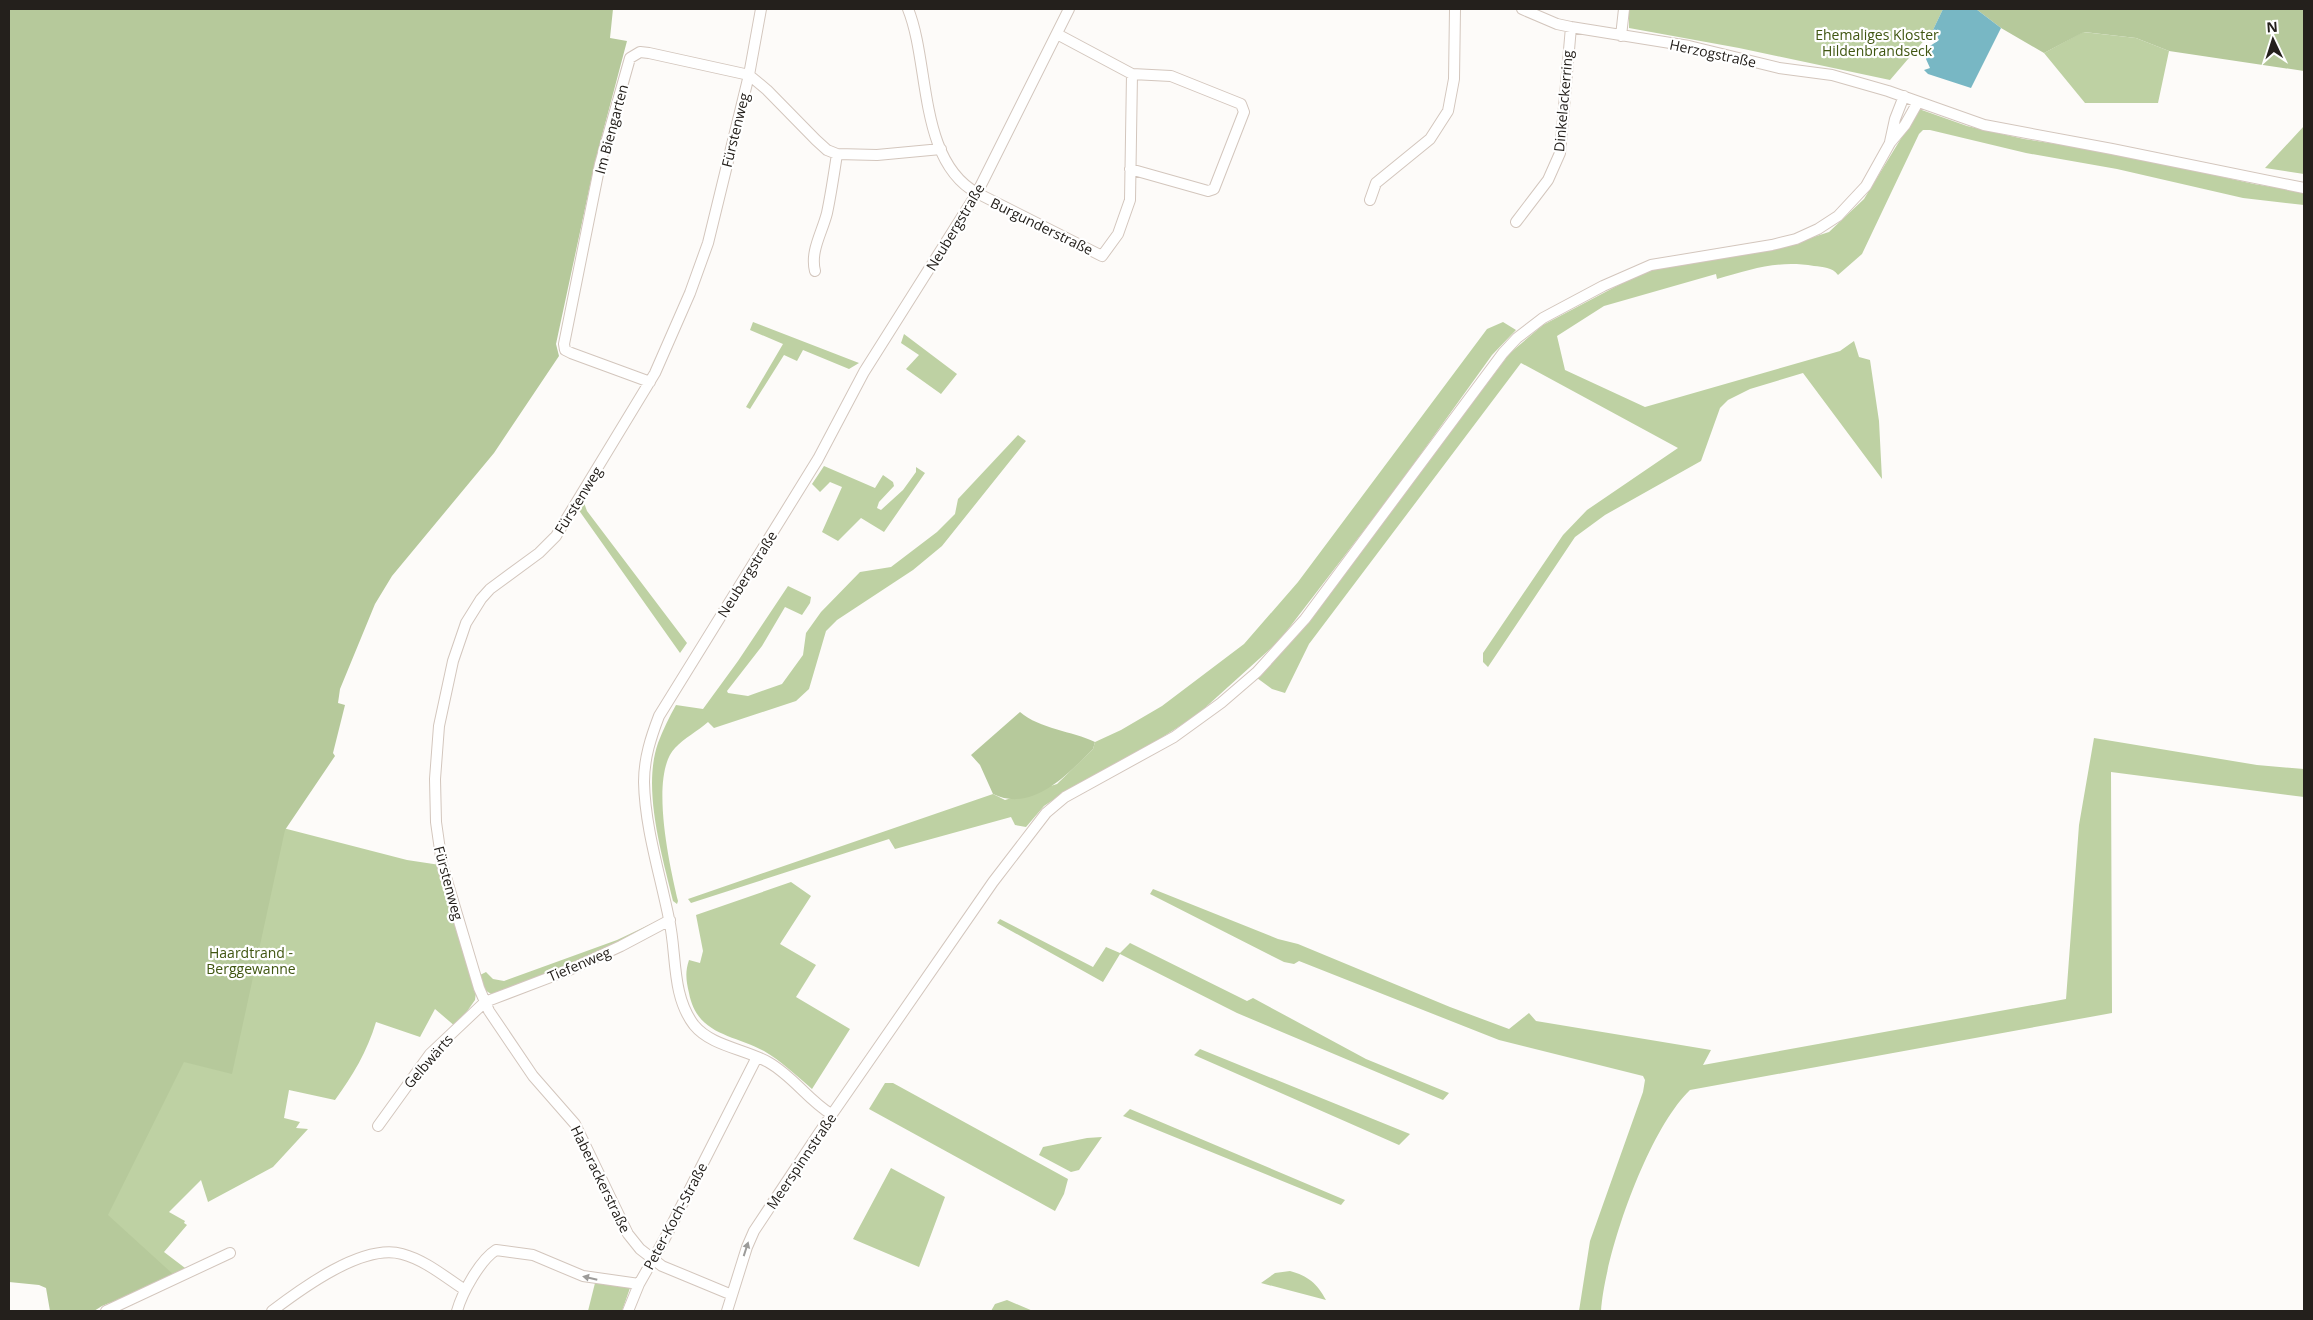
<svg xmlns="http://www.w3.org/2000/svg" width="2313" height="1320" font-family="'Open Sans',sans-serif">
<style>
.green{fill:#bed1a3}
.forest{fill:#b6c99b}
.water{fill:#78b7c4}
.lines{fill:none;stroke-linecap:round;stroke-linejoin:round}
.minor-casing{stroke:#d3c6bd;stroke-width:12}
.minor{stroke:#fff;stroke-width:10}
.oneway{fill:#9c9b99}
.labels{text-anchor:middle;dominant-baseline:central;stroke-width:4.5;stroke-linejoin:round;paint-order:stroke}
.park-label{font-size:14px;fill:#405611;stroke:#fff}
.street-label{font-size:14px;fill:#24201c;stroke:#fff}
</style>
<rect width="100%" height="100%" fill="#fdfbf9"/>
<path class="green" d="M 1629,9 L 1943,9 L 1933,30 L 1890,80 L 1739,48 L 1629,28 Z
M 2083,32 L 2136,38 L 2169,51 L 2158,103 L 2085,103 L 2044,53 Z
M 1919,109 L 1967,126 L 2024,139 L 2121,154 L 2254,184 L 2304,192 L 2304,205 L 2243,198 L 2117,169 L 2026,153 L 1930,130 L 1923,130 L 1919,134 L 1862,254 L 1838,275 C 1832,267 1823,267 1814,266 C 1778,260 1752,269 1717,279 L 1716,274 L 1604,306 L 1557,336 L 1565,370 L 1645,407 L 1840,351 L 1854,341 L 1859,357 L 1870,360 L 1879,421 L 1882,479 L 1803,373 L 1750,389 L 1728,400 L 1720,408 L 1701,461 L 1605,515 L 1575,537 L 1488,667 L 1483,662 L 1483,653 L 1563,535 L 1587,510 L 1678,448 L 1521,363 L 1309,644 L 1285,693 L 1272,689 L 1257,678 L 1294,638 L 1510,353 L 1543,325 L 1649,269 L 1738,256 L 1792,244 L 1829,232 L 1864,199 Z
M 2304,126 L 2304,174 L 2265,168 Z
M 753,322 L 859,363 L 849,369 L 803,350 L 797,361 L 784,355 L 750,409 L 746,407 L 783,344 L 750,330 Z
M 1503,322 L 1516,330 L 1492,355 L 1395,490 L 1279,641 L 1197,715 L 1158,740 L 1071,788 L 1044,806 L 1026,827 L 1015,825 L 1011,817 L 895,849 L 889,839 L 691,903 L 688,899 L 993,794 L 1005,800 L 1057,784 L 1093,749 L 1095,742 L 1121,730 L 1162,706 L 1244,644 L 1298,582 L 1487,329 Z
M 904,334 L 957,374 L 941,394 L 906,369 L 919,355 L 901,343 Z
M 1018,435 L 1026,441 L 942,546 L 913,570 L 837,620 L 826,631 L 809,689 L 796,701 L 714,728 L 708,722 C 698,731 684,738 675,748 C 649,775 670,867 678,901 L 677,904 L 673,901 C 662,855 642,789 658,743 C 663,730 669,717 676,705 L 703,709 L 738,661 L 788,586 L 811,597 L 810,603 L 802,615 L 785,607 L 762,646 L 727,691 L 728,693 L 748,696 L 782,684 L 803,655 L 806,633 L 821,612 L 860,572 L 891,567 L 937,532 L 955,514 L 958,499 Z
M 824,466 L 875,488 L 883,475 L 893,482 L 894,486 L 879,502 L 877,508 L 881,510 L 903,490 L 916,472 L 916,467 L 925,473 L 884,532 L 861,518 L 838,541 L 822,532 L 842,487 L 830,482 L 820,492 L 812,484 Z
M 583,500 L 587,511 L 687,643 L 680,653 L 578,509 Z
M 2094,738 L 2257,765 L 2304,769 L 2304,797 L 2111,772 L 2112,1013 L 1690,1090 C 1648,1130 1605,1253 1601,1311 L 1579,1311 L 1590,1241 L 1643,1092 L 1645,1080 L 1643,1076 L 1499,1040 L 1299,961 L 1294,964 L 1284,962 L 1150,894 L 1153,889 L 1278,939 L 1298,944 L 1450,1007 L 1509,1029 L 1529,1013 L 1536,1021 L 1711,1050 L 1703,1065 L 2066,999 L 2079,825 Z
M 283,828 L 407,860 L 440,865 L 450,911 L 476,992 L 475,1000 L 456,1027 L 435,1009 L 420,1037 L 376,1022 C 367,1052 353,1075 335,1100 L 289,1090 L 284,1118 L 300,1122 L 296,1128 L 308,1129 L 273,1167 L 208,1202 L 201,1180 L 169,1212 L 185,1221 L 184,1223 L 187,1225 L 164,1252 L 189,1271 L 110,1304 L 56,1104 Z
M 791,882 L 811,896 L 780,944 L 816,965 L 796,997 L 850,1029 L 812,1089 C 797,1076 781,1061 764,1051 C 732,1034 697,1035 689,993 C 686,980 685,972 689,960 L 700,963 L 703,951 L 696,915 Z
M 1000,919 L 1093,967 L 1106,947 L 1120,953 L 1130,943 L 1247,1001 L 1253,998 L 1366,1059 L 1449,1093 L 1443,1100 L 1237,1013 L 1120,954 L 1103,982 L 997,923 Z
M 655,922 L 612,947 L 561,969 L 491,994 L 485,990 L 480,975 L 486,972 L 493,979 L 504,981 L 617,940 Z
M 1200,1049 L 1410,1134 L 1399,1145 L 1194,1055 Z
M 885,1083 L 893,1083 L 1068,1179 L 1064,1194 L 1055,1211 L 869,1109 Z
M 1130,1109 L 1345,1200 L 1341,1205 L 1123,1116 Z
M 1102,1137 L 1079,1170 L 1071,1172 L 1039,1155 L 1043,1147 L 1087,1138 Z
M 891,1168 L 945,1197 L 919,1267 L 853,1239 Z
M 1290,1271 C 1308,1276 1317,1283 1326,1300 L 1261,1283 L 1275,1273 Z
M 595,1283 L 630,1288 L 622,1311 L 588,1311 Z
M 1007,1300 L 1033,1311 L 991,1311 L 995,1304 Z"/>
<path class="forest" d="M 9,9 L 613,9 L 610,38 L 627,41 L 595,162 L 556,344 L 559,356 L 494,453 L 392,576 L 375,604 L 340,689 L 338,703 L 345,705 L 333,753 L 335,756 L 285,830 L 232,1074 L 184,1062 L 108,1215 L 175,1276 L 102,1306 L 94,1311 L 50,1311 L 46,1288 L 39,1285 L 9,1282 Z
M 1976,9 L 2304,9 L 2304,71 L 2169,51 L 2136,38 L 2084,32 L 2044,53 L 2001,28 Z
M 1020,712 C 1040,729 1072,731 1095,742 L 1093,749 C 1067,775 1032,813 993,794 L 980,765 L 971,755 Z"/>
<path class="water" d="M 1943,9 L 1976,9 L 2001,28 L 1971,88 L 1928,74 L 1924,70 L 1930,68 L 1926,59 L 1927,48 L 1939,40 L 1933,30 Z"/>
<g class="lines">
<g class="minor-casing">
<path id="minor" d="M 908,9 C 930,63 918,161 977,193 L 1102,256 L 1118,234 L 1130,200 L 1132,74
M 1522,9 L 1557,24 L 1571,27 L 1689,46 L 1779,68 L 1832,75 L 1888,91 L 1984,125 L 2112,149 L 2304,188
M 1057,34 L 1132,74 L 1171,76 L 1241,104 L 1244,112 L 1214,189 L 1208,191 L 1130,169
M 1621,36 L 1624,9
M 1890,142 L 1895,119 L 1904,96
M 1370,200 L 1376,183 L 1430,139 L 1448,111 L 1454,79 L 1455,9
M 1516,222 L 1548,180 L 1560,153 L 1571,27
M 815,271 C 810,251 822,233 827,213 C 831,194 834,174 837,154
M 650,382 L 571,353 L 565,350 L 564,344 L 600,164 L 630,58 L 640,52 L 649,53 L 749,75 L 767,90 L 816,140 L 827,150 L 837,154 L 877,155 L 941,149
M 831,1114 C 808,1100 793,1076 768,1062 C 745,1049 711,1046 694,1025 C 671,995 677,953 669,919 C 660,874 645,828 644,782 C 644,758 651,737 659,716 L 818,459 L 864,372 L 977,193 L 1069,9
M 378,1126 L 430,1054 L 485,1002 L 569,970 L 621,946 L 670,920
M 732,1295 L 662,1266 L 640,1249 L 628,1234 L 575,1124 L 533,1076 L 489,1011 L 479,988 L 442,864 L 436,822 L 435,779 L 439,726 L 453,661 L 466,623 L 481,599 L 490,589 L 539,553 L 556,536 L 655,373 L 690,293 L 708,243 L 749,75 L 761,9
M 106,1311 L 230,1253
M 272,1311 C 301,1289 363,1243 402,1254 C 425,1260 445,1277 465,1290
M 457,1311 C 462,1293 480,1260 496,1250 L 533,1255 L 583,1276 L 639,1284
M 628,1311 L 639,1284 L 664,1240 L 757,1057
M 727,1311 L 747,1247 L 754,1231 L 819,1133 L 993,882 L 1046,813 L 1065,797 L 1174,737 L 1221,703 L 1257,672 L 1305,619 L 1503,353 L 1517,338 L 1543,318 L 1603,286 L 1651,265 L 1772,245 L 1796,239 L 1818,229 L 1838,216 L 1866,186 L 1890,143 L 1905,125 L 1918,102"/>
</g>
<use href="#minor" class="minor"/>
</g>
<defs><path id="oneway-solid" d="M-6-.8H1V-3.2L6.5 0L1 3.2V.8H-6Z" transform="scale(1.25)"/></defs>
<g class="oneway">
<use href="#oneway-solid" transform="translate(746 1249) rotate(-72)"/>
<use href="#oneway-solid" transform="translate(590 1278) rotate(-167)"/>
</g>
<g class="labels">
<g class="park-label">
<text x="1877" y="34">Ehemaliges Kloster<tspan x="1877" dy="16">Hildenbrandseck</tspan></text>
<text x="251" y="952">Haardtrand -<tspan x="251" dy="16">Berggewanne</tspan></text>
</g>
<g class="street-label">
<text transform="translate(1713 53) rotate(12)">Herzogstraße</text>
<text transform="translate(1563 101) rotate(-85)">Dinkelackerring</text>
<text transform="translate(611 129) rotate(-75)">Im Biengarten</text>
<text transform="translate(735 130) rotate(-76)">Fürstenweg</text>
<text transform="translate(1042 226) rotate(26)">Burgunderstraße</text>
<text transform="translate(955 227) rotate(-59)">Neubergstraße</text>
<text transform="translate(578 500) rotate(-58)">Fürstenweg</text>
<text transform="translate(747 574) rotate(-58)">Neubergstraße</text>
<text transform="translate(449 883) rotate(75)">Fürstenweg</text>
<text transform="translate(579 964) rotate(-23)">Tiefenweg</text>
<text transform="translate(428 1061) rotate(-49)">Gelbwärts</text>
<text transform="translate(801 1161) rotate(-56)">Meerspinnstraße</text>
<text transform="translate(601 1179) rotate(64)">Haberackerstraße</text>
<text transform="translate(675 1216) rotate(-62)">Peter-Koch-Straße</text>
</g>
</g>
<rect width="2313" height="1320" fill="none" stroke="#24201c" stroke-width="20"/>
<g transform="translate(2273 40) rotate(356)" stroke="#ffffff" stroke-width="4" paint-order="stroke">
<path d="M0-4L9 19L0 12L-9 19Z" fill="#24201c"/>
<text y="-8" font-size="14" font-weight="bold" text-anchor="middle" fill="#24201c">N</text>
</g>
</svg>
